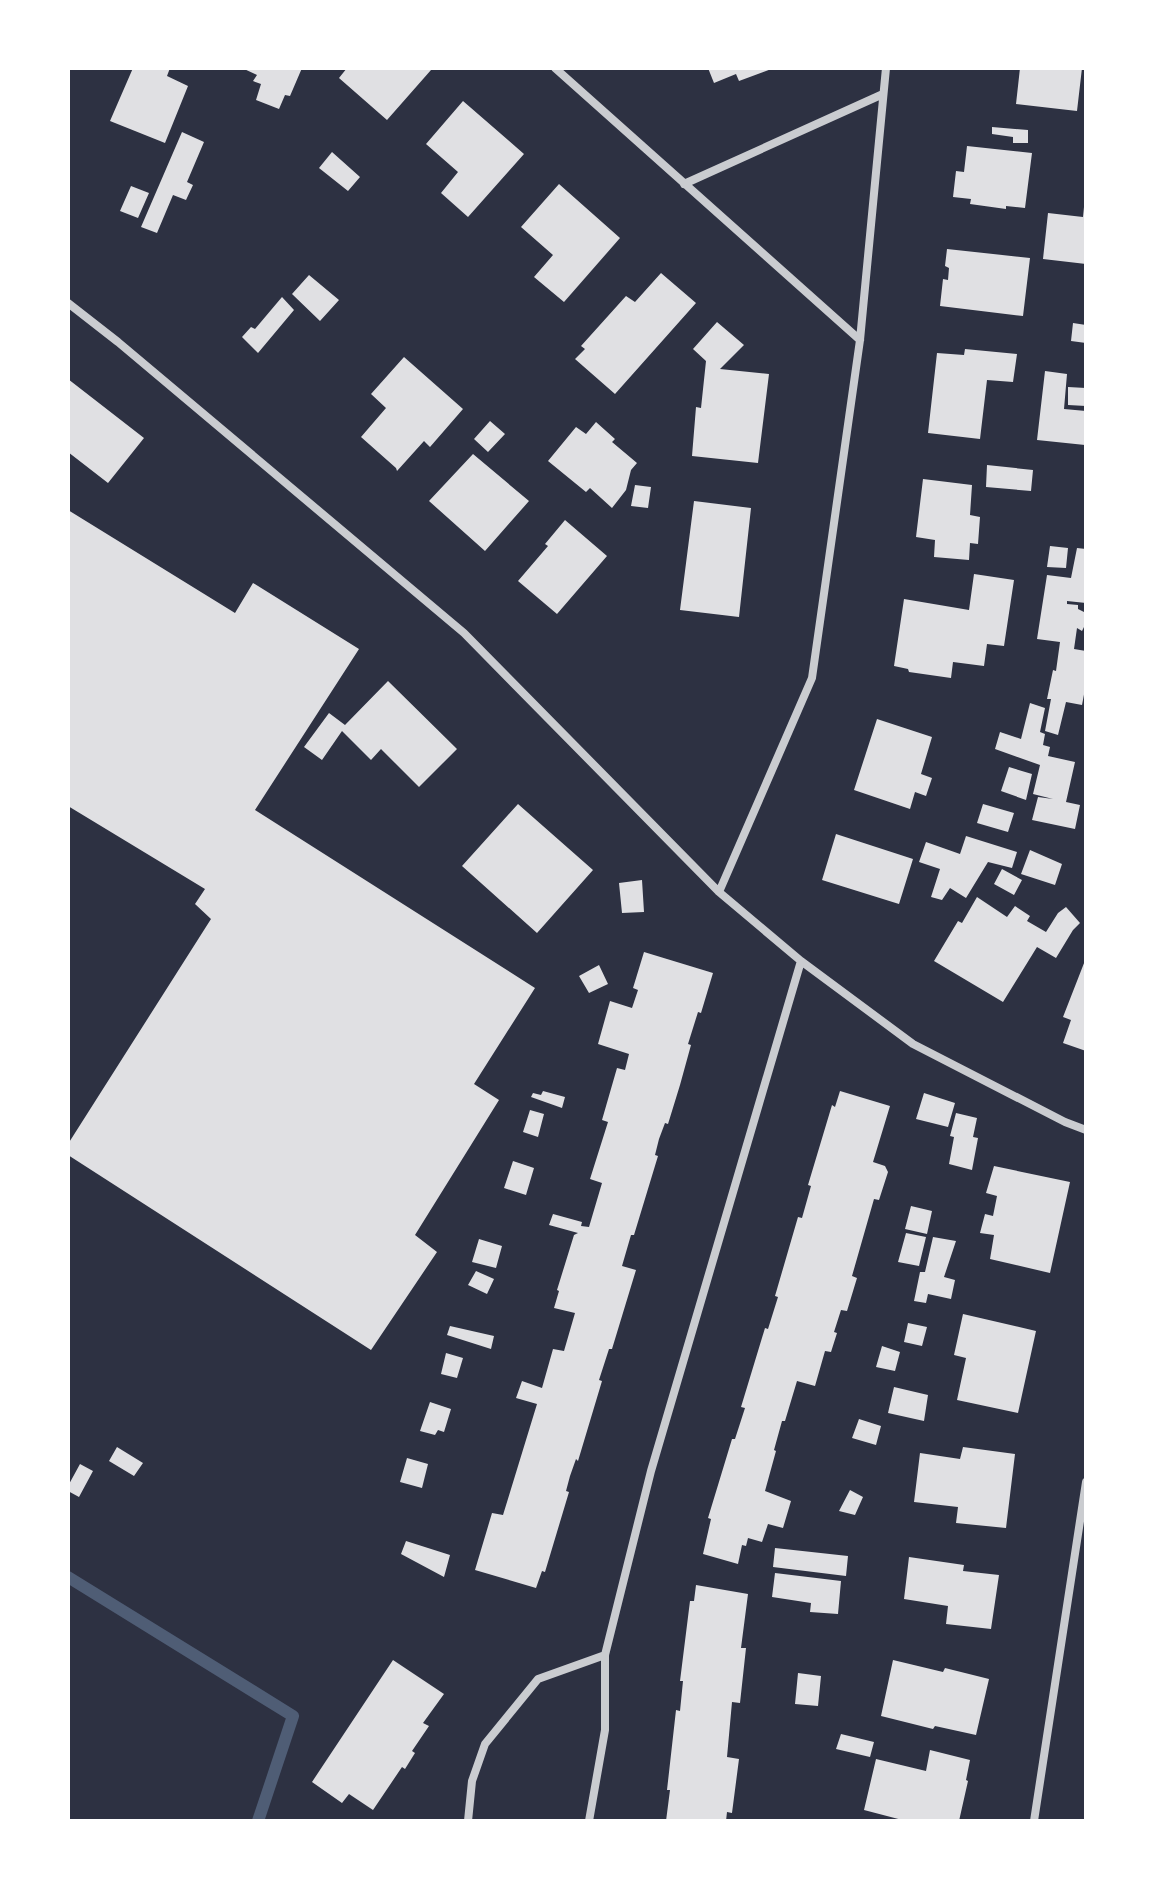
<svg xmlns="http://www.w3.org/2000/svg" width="1154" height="1889" font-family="Overpass,sans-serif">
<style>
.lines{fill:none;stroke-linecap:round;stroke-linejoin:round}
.stream{stroke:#4f5d75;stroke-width:12}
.building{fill:#e0e0e3}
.minor{stroke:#caccd0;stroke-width:8}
</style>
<rect width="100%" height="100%" fill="#2d3142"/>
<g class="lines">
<path class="stream" d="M 68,1577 L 293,1716 L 258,1821"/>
</g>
<path class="building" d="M 133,68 L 170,68 L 167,76 L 188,86 L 165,143 L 110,121 Z
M 242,68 L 302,68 L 290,96 L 285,95 L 279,109 L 256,100 L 261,84 L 253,81 L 257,75 Z
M 347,68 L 428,68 L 431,70 L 387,120 L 339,78 Z
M 708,68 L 774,68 L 739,81 L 736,74 L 714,83 Z
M 1020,68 L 1082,68 L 1077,111 L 1016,104 Z
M 463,101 L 524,154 L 468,217 L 441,193 L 458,172 L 426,144 Z
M 992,127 L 1028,130 L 1028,143 L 1013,143 L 1013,137 L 992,134 Z
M 182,132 L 204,142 L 187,182 L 193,185 L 186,200 L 173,195 L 157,233 L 141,227 Z
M 967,146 L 1032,153 L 1025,208 L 1006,206 L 1006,209 L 970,204 L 971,199 L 953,197 L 956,171 L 964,172 Z
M 332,152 L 360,177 L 348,191 L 319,168 Z
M 559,184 L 620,238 L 564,302 L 534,277 L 553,255 L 521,227 Z
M 131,186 L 149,193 L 138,218 L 120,211 Z
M 1084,207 L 1086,208 L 1086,264 L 1043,259 L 1048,213 L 1083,217 Z
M 947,249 L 1030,258 L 1023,316 L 940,306 L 943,279 L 948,280 L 949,268 L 945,266 Z
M 661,273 L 696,303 L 615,394 L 575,359 L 585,349 L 581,346 L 626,296 L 635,302 Z
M 309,275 L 339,300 L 320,321 L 292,294 Z
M 282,297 L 294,310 L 258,353 L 242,337 L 251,327 L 255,329 Z
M 717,322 L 744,345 L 720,369 L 769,374 L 758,463 L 692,456 L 696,407 L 701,408 L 706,361 L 693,349 Z
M 1073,323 L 1086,325 L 1086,343 L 1071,341 Z
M 965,349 L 1017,354 L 1013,382 L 987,380 L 980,439 L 928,433 L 937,353 L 964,355 Z
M 404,357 L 463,409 L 430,447 L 424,441 L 397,471 L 396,468 L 361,437 L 386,408 L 371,394 Z
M 1045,371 L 1067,374 L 1064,409 L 1086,411 L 1085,445 L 1037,440 Z
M 68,379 L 144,438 L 108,483 L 68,452 Z
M 1068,387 L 1086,388 L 1086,406 L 1068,405 Z
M 490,421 L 505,434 L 488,452 L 474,439 Z
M 596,422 L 615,439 L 612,442 L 637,463 L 631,470 L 626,490 L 612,508 L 590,488 L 586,492 L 548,461 L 576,427 L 586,434 Z
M 473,454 L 529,501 L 485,551 L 429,501 Z
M 987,465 L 1033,470 L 1031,491 L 986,487 Z
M 923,479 L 972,485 L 970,515 L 980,517 L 978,544 L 970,543 L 969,560 L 934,557 L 935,540 L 916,537 Z
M 635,485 L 651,487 L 648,508 L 631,506 Z
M 694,501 L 751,508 L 739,617 L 680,610 Z
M 68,510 L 235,613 L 253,583 L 359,649 L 255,810 L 535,988 L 474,1084 L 499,1100 L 415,1235 L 437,1252 L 371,1350 L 68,1155 L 68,1144 L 211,919 L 195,904 L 205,889 L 68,806 Z
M 565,520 L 607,556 L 557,614 L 518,581 L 548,546 L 545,544 Z
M 1050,546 L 1068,548 L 1066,568 L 1047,567 Z
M 1077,548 L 1086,549 L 1086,603 L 1067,601 L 1067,604 L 1078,605 L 1078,609 L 1086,613 L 1086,623 L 1082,631 L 1077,628 L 1074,649 L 1086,651 L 1086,684 L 1082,705 L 1066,702 L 1058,735 L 1045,731 L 1051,699 L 1047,699 L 1053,670 L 1056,671 L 1060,642 L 1037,639 L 1047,575 L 1071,578 Z
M 974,574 L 1014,580 L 1004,646 L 987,644 L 984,666 L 953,662 L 951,678 L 909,672 L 908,669 L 894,666 L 904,599 L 969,610 Z
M 388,681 L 457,749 L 419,787 L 381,749 L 371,760 L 342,731 L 322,760 L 304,747 L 329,713 L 345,725 Z
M 1030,703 L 1045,708 L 1040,732 L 1045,734 L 1043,745 L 1050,747 L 1048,756 L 1075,762 L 1066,802 L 1080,805 L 1075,829 L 1032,820 L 1038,797 L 1053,799 L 1033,794 L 1040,765 L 995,749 L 1000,732 L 1021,739 Z
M 877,719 L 932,737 L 921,774 L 932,778 L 926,796 L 915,792 L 910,809 L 854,790 Z
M 1009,767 L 1032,774 L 1026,800 L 1001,791 Z
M 518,804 L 593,870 L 537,933 L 462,866 Z
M 983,804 L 1014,813 L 1008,832 L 977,823 Z
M 836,834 L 913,859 L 899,904 L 822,880 Z
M 966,836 L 1017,852 L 1012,868 L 988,862 L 966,898 L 950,888 L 942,900 L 931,897 L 940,869 L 919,862 L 926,842 L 960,854 Z
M 1030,850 L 1062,864 L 1055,885 L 1021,874 Z
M 1002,869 L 1022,880 L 1014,895 L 994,884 Z
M 642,880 L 644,912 L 622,913 L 619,883 Z
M 977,897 L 1007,917 L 1015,906 L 1030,916 L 1027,921 L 1046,932 L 1058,913 L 1066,907 L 1080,923 L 1073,930 L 1056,958 L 1037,947 L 1003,1002 L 934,961 L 958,921 L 962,923 Z
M 644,952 L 713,973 L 701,1013 L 698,1012 L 688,1044 L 691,1045 L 680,1085 L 668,1124 L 665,1123 L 659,1139 L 655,1155 L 658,1156 L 634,1235 L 631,1235 L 622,1266 L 636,1270 L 612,1349 L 609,1349 L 599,1380 L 602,1381 L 578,1461 L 576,1459 L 570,1476 L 566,1491 L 569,1492 L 545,1572 L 542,1571 L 536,1588 L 475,1570 L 492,1513 L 503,1515 L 537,1404 L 516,1398 L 522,1381 L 542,1388 L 553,1349 L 564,1351 L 575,1313 L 554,1308 L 559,1291 L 557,1290 L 574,1235 L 578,1233 L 549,1225 L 553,1214 L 582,1222 L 581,1226 L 589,1227 L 602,1183 L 590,1179 L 608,1122 L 602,1120 L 617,1068 L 625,1070 L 629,1054 L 598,1044 L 610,1001 L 632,1008 L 638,990 L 633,988 Z
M 1086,958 L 1086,1051 L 1063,1043 L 1071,1020 L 1063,1017 Z
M 599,965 L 608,984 L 589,993 L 579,976 Z
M 543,1091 L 565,1097 L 562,1108 L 531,1097 L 533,1093 L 541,1095 Z
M 840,1091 L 890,1106 L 873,1162 L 885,1166 L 888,1172 L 879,1200 L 874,1199 L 852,1276 L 857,1278 L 847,1311 L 841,1310 L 834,1332 L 837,1333 L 831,1352 L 825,1351 L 815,1386 L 797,1381 L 785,1421 L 782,1421 L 774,1450 L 776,1451 L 765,1491 L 791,1501 L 783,1528 L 768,1524 L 762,1542 L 748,1538 L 746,1546 L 742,1545 L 738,1564 L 703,1554 L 711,1519 L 708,1518 L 732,1439 L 735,1439 L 745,1408 L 741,1407 L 765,1328 L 768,1329 L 778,1297 L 775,1296 L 798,1217 L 802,1218 L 811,1186 L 808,1185 L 832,1105 L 835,1107 Z
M 924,1093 L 955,1103 L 948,1127 L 916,1119 Z
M 530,1110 L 544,1114 L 538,1137 L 523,1132 Z
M 956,1113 L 977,1118 L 973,1137 L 978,1138 L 972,1170 L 949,1164 L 954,1137 L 950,1136 Z
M 513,1161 L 534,1168 L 526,1195 L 504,1188 Z
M 994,1166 L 1070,1182 L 1050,1273 L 990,1259 L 994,1235 L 980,1233 L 985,1214 L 993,1216 L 997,1196 L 986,1193 Z
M 911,1206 L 932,1211 L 927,1234 L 905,1229 Z
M 906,1233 L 926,1237 L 919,1266 L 898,1262 Z
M 933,1237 L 956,1241 L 944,1277 L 955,1280 L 951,1299 L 928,1294 L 926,1303 L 914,1301 L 920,1272 L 925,1272 Z
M 479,1239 L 502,1246 L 496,1268 L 472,1262 Z
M 476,1271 L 494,1279 L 487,1294 L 468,1285 Z
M 963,1314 L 1036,1331 L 1018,1413 L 957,1400 L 966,1358 L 954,1355 Z
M 908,1323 L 927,1327 L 922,1346 L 904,1342 Z
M 450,1326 L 494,1336 L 491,1349 L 447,1335 Z
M 882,1346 L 900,1352 L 895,1371 L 876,1367 Z
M 446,1353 L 463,1358 L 457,1378 L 441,1374 Z
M 894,1387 L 928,1395 L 924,1421 L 888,1413 Z
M 430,1402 L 451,1409 L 444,1432 L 438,1430 L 435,1435 L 420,1431 Z
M 859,1419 L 881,1426 L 876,1445 L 852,1438 Z
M 117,1447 L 143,1463 L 134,1476 L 109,1461 Z
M 963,1447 L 1015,1454 L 1006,1528 L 956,1523 L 958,1507 L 914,1502 L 920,1453 L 960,1459 Z
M 407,1458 L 428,1464 L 422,1488 L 400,1482 Z
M 80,1464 L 93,1471 L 79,1497 L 68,1491 L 68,1486 Z
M 850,1490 L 863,1497 L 855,1515 L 839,1511 Z
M 406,1541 L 450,1555 L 444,1577 L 401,1554 Z
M 775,1548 L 848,1556 L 846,1576 L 773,1567 Z
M 909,1557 L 964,1565 L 963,1571 L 999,1575 L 991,1629 L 946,1624 L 948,1606 L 904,1599 Z
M 775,1573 L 841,1581 L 838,1614 L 810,1612 L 811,1603 L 772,1597 Z
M 696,1585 L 748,1594 L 741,1648 L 746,1648 L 740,1703 L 732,1702 L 727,1757 L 739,1759 L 732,1813 L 727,1812 L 726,1821 L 666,1821 L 670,1790 L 667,1790 L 676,1710 L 680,1711 L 683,1681 L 680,1681 L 690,1601 L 694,1601 Z
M 393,1660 L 444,1694 L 423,1723 L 429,1726 L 412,1751 L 415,1753 L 405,1769 L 402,1767 L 373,1810 L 349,1794 L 342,1803 L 312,1782 Z
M 893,1660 L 943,1672 L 945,1668 L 989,1679 L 976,1735 L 935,1726 L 933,1729 L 881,1716 Z
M 798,1673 L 821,1676 L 818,1706 L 795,1704 Z
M 841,1734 L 874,1742 L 870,1757 L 836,1749 Z
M 930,1750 L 970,1760 L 966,1780 L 968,1781 L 959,1821 L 906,1821 L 864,1810 L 876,1759 L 926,1771 Z"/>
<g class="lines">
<path class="minor" d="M 555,68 L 860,340
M 684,184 L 883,94
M 68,303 L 118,342 L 464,633 L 719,892 L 801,961 L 913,1044 L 1065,1122 L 1086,1130
M 719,892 L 812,678 L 860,340 L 886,68
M 468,1821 L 472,1781 L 485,1744 L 538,1679 L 605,1655
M 589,1821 L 605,1730 L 605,1655 L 651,1471 L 801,961
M 1034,1821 L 1086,1482"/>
</g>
<rect width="1154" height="1889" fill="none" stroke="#ffffff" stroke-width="140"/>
</svg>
